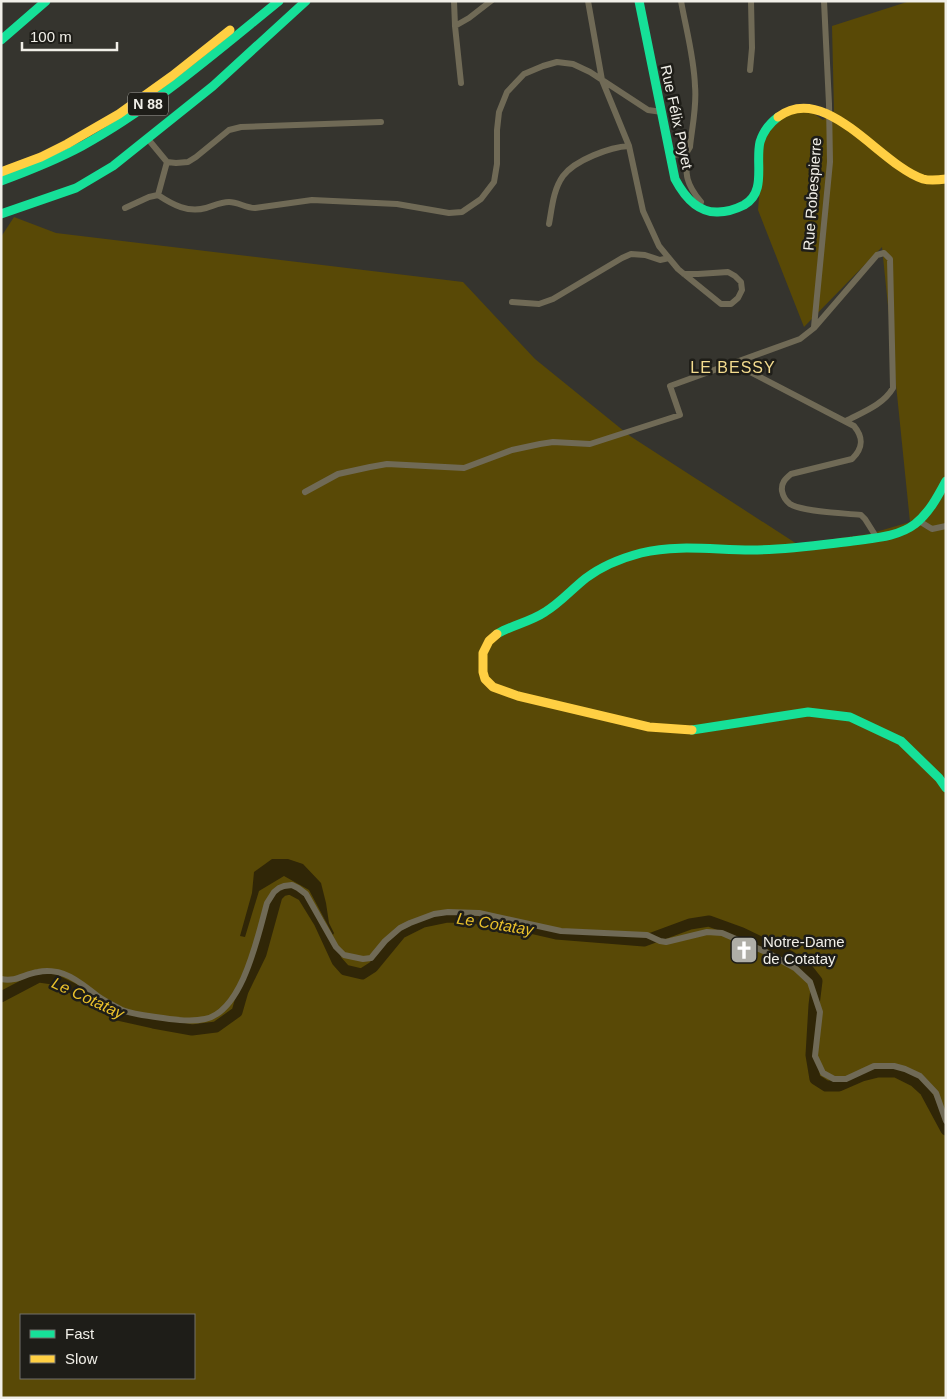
<svg xmlns="http://www.w3.org/2000/svg" width="947" height="1399" font-family="Helvetica,sans-serif">
<style>
.green{fill:#594906;fill-rule:evenodd}
.water{fill:#302607}
.lines{fill:none;stroke-linecap:round;stroke-linejoin:round}
.river{stroke:#302607;stroke-width:11}
.street{stroke:#706a56;stroke-width:6}
.fast{stroke:#16e098;stroke-width:9}
.slow{stroke:#ffcf43;stroke-width:9}
.labels{text-anchor:middle;dominant-baseline:central;stroke-width:5;stroke-linejoin:round;paint-order:stroke}
.shield{fill:#1e1d18;stroke:#b2b0aa;stroke-width:1}
.shield-label{font-size:14px;font-weight:bold;fill:#f1efe8}
.street-label{font-size:15px;fill:#f1efe8;stroke:#1e1d18}
.poi-label{font-size:15px;fill:#f1efe8;stroke:#1e1d18;text-anchor:start}
.neighbourhood-label{font-size:16px;letter-spacing:1px;fill:#f3db8e;stroke:#1e1d18}
.water-label{font-size:16px;font-style:italic;fill:#eac12b;stroke:#1e1d18}
</style>
<rect width="100%" height="100%" fill="#35342e"/>
<path class="green" d="M 910,1 L 946,1 L 946,1398 L 1,1398 L 1,237 L 14,217 L 56,233 L 463,282 L 535,359 L 630,436 L 797,544 L 869,534 L 910,522 L 882,247 L 804,327 L 758,210 L 764,137 L 773,126 L 788,114 L 810,111 L 823,120 L 834,111 L 832,26 ZM 21,1315 L 194,1315 L 194,1378 L 21,1378 Z"/>
<path class="water" d="M 272,859 L 288,859 L 303,864 L 321,883 L 326,903 L 329,923 L 334,933 L 333,935 L 309,890 L 284,876 L 259,891 L 245,937 L 240,936 L 252,893 L 254,872 Z"/>
<g class="lines">
<path class="river" d="M 1,997 L 39,977 L 53,979 L 74,989 L 117,1015 L 153,1023 L 192,1030 L 216,1027 L 237,1012 L 243,991 L 261,954 L 277,896 L 282,891 L 290,889 L 303,896 L 319,922 L 337,961 L 345,970 L 362,974 L 373,967 L 401,933 L 423,922 L 447,917 L 472,918 L 521,926 L 556,934 L 644,941 L 690,924 L 709,921 L 742,933 L 790,956 L 806,967 L 817,981 L 814,1005 L 811,1055 L 815,1079 L 826,1086 L 839,1086 L 862,1076 L 878,1072 L 896,1072 L 914,1081 L 925,1091 L 946,1130"/>
<path class="street" d="M 454,1 L 455,26 L 461,83
M 588,1 L 602,80 L 629,146 L 643,211 L 659,246 L 678,269 L 684,274 L 721,304 L 731,304 L 738,298 L 742,290 L 741,282 L 735,276 L 728,272 L 698,274 L 684,274
M 455,26 L 469,18 L 491,1
M 750,70 L 752,48 L 751,1
M 148,139 L 167,162 L 176,163 L 188,162 L 196,157 L 229,130 L 241,127 L 381,122
M 687,152 C 685,175 686,184 701,202
M 670,156 L 687,152 L 690,147 C 692,127 697,106 695,86 C 694,57 686,29 681,1
M 158,195 C 173,205 188,213 206,208 C 213,206 221,202 229,202 C 238,202 246,208 255,208 L 312,200 L 397,204 L 449,213 L 462,212 L 481,199 L 494,182 L 497,164 L 497,130 L 499,112 L 507,92 L 524,74 L 543,66 L 557,62 L 573,64 L 590,72 L 648,110 L 662,112
M 125,208 L 149,197 L 158,195 L 167,162
M 549,224 C 552,208 553,190 563,176 C 575,160 610,147 629,146
M 512,302 L 539,304 L 553,299 L 622,258 L 631,254 L 645,255 L 660,260 L 669,258
M 814,327 L 830,162 L 829,104 L 824,1
M 733,363 L 854,426 C 864,438 863,448 852,459 L 791,474 C 785,479 781,483 782,491 C 783,496 786,501 790,504 C 802,512 844,513 861,515 L 865,519 L 877,538
M 305,492 L 338,474 L 370,467 L 387,464 L 464,468 L 512,450 L 540,444 L 553,442 L 590,444 L 680,415 L 670,386 L 800,339 L 814,328 L 877,255 L 884,253 L 890,259 L 893,388 C 883,405 863,412 846,421
M 919,521 L 932,529 L 946,526
M 1,979 C 17,982 24,974 38,972 C 46,970 57,971 64,974 C 78,979 88,989 99,997 C 106,1002 115,1006 122,1010 C 135,1015 150,1016 163,1018 C 177,1020 191,1022 205,1019 C 243,1011 258,935 267,903 L 274,892 L 279,888 L 284,886 L 292,885 L 298,888 L 306,894 L 336,947 L 344,955 L 363,959 L 371,958 L 385,941 L 400,928 L 410,923 L 434,914 L 448,912 L 479,913 L 561,931 L 647,935 L 660,941 L 666,942 L 707,932 L 722,933 L 766,952 L 795,968 L 810,982 L 820,1012 L 815,1056 L 823,1073 L 834,1079 L 846,1079 L 874,1066 L 894,1066 L 905,1069 L 920,1076 L 936,1093 L 946,1121"/>
<path class="fast" d="M 639,1 L 675,179 C 684,196 697,213 718,212 C 727,212 736,209 744,205 C 767,192 755,163 760,142 C 763,132 770,123 778,117
M 1,40 L 46,1
M 1,181 C 28,171 56,160 82,146 C 153,107 216,52 279,1
M 1,214 L 76,188 L 113,166 L 213,86 L 306,1
M 497,634 C 512,625 530,622 545,612 C 560,603 572,589 586,578 C 602,566 622,558 641,553 C 678,544 714,550 751,550 C 786,550 819,545 853,541 C 874,538 898,537 915,524 C 929,513 938,496 946,481
M 692,730 L 808,712 L 850,717 L 901,741 L 939,778 L 946,788"/>
<path class="slow" d="M 778,117 C 826,81 880,165 923,179 C 930,181 939,180 946,179
M 1,172 L 41,157 L 67,144 L 119,114 L 172,76 L 230,30
M 497,634 L 489,641 L 483,653 L 483,672 L 485,679 L 493,687 L 518,696 L 649,727 L 692,730"/>
</g>
<defs>
<g id="church-square" transform="scale(1.4375)"><rect x="-9" y="-9" width="18" height="18" rx="4" fill="#afaea7" stroke="#1e1d18"/><path d="M-1.2-6h2.4v3.5h3.3v2.4h-3.3V6h-2.4V-.1h-3.3v-2.4h3.3Z" fill="#fff"/></g>
</defs>
<g fill-rule="evenodd">
<use href="#church-square" x="744" y="950"/>
</g>
<g class="labels">
<rect class="shield" x="128" y="92.5" width="40" height="23" rx="4"/>
<g class="shield-label">
<text x="148" y="104">N 88</text>
</g>
<g class="street-label">
<text transform="translate(677 117) rotate(78)">Rue Félix Poyet</text>
<text transform="translate(812 194) rotate(-86)">Rue Robespierre</text>
</g>
<g class="poi-label">
<text x="763" y="941">Notre-Dame<tspan x="763" dy="17">de Cotatay</tspan></text>
</g>
<g class="neighbourhood-label">
<text x="733" y="367">LE BESSY</text>
</g>
<g class="water-label">
<text transform="translate(495 924) rotate(9)">Le Cotatay</text>
<text transform="translate(88 998) rotate(25)">Le Cotatay</text>
</g>
</g>
<rect width="947" height="1399" fill="none" stroke="#f1efe8" stroke-width="5"/>
<rect x="20" y="1314" width="175" height="65" fill="#1e1d18" stroke="#72716b"/>
<rect x="30" y="1330" width="25" height="8" fill="#16e098" stroke="#72716b"/>
<text x="65" y="1339" font-size="15" fill="#f1efe8">Fast</text>
<rect x="30" y="1355" width="25" height="8" fill="#ffcf43" stroke="#72716b"/>
<text x="65" y="1364" font-size="15" fill="#f1efe8">Slow</text>
<path d="M22 42v8h95v-8" fill="none" stroke="#f1efe8" stroke-width="2.5"/>
<text x="30" y="42" font-size="15" fill="#f1efe8" stroke="#1e1d18" stroke-width="4" paint-order="stroke">100 m</text>
</svg>
